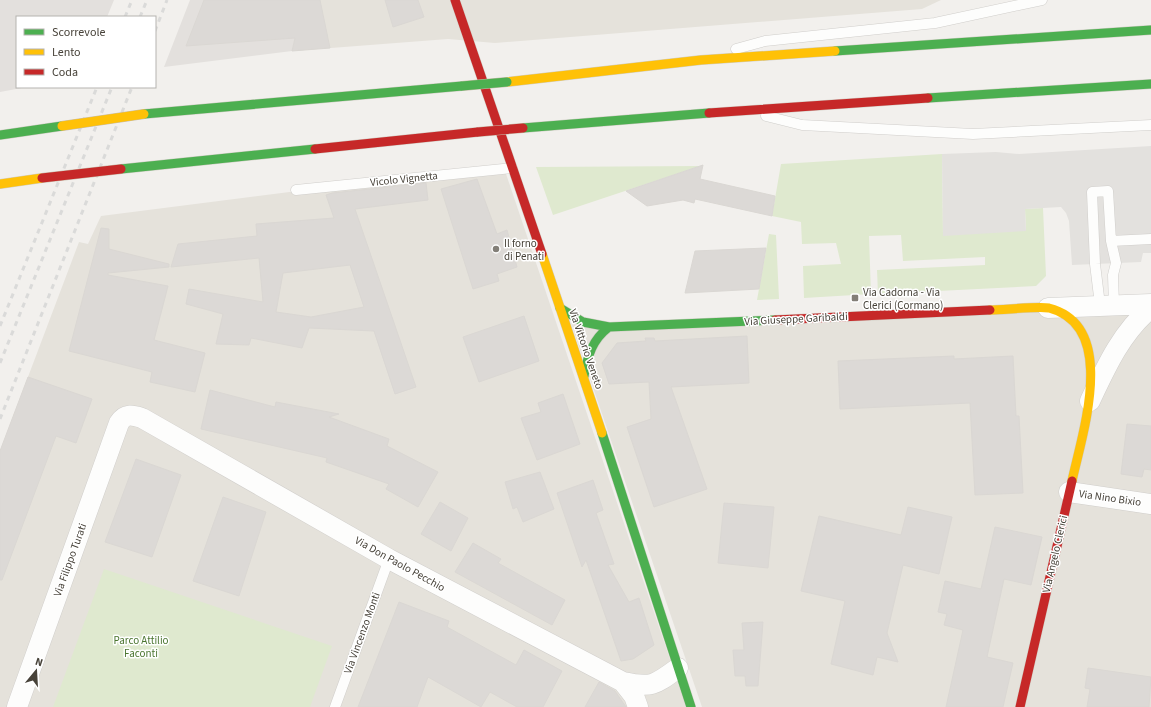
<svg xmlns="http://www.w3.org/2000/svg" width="1151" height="707" font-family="'Source Sans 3',sans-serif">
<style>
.residential{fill:#e5e2db}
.industrial{fill:#e3e0dd}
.green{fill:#dfe9cf}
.parking{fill:#e3e1de}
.building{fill:#dcd9d6;stroke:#dad7d3;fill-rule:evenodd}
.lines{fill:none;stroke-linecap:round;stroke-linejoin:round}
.lane-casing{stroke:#d0cecb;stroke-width:11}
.street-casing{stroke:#d0cecb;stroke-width:21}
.fast-casing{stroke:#d0cdc4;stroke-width:10}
.slow-casing{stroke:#d0cdc4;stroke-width:10}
.jam-casing{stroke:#d0cdc4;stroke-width:10}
.lane{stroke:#fdfdfc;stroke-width:10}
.street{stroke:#fdfdfc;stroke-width:20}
.fast{stroke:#4caf50;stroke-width:9}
.slow{stroke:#ffc107;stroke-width:9}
.jam{stroke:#c62828;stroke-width:9}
.rail{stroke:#dadad9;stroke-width:3;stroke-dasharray:5 5;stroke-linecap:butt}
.fast-bridge-casing{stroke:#c7bcaa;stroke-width:10;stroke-linecap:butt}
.slow-bridge-casing{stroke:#c7bcaa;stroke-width:10;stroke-linecap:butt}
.jam-bridge-casing{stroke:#c7bcaa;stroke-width:10;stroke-linecap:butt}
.fast-bridge{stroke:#4caf50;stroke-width:9}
.slow-bridge{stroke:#ffc107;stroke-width:9}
.jam-bridge{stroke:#c62828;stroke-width:9}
.poi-dot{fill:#837f78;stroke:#fff;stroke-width:1.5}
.labels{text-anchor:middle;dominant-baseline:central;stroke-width:3;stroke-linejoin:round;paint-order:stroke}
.street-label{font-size:11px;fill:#474239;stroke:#fff}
.poi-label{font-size:11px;fill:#474239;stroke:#fff;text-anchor:start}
.park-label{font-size:11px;fill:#4b7530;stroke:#fff}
</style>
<rect width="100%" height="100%" fill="#f2f0ed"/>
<path class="residential" d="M 303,0 L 941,0 L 922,9 L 495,43 L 448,39 L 292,51 Z
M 503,165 L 686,707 L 0,707 L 0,451 L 79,242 L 88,244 L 101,216 Z
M 1151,309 L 1151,707 L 702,707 L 571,323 Z"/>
<path class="industrial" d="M 0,0 L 114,0 L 107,17 L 17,17 L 17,87 L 27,87 L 0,92 Z
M 190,0 L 303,0 L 292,51 L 164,67 Z"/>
<path class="green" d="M 942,154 L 943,235 L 1026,230 L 1025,209 L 1043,208 L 1046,276 L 1036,286 L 878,294 L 877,270 L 985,265 L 985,257 L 903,261 L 901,235 L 869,236 L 871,294 L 804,298 L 803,266 L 841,264 L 836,243 L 802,244 L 801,222 L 772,216 L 781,164 Z
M 700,166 L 553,215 L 536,167 Z
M 769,234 L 776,235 L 779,299 L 757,300 Z
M 104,569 L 332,646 L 310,707 L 53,707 Z"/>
<path class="parking" d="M 1151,146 L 1151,253 L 1143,253 L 1141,262 L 1072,265 L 1069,221 L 1066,213 L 1061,207 L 1025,209 L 1026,231 L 943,236 L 942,154 L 996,152 L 1019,154 Z"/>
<path class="building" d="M 204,0 L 320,0 L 330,48 L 292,51 L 295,38 L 186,46 Z
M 385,0 L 418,0 L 424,17 L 393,27 Z
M 703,165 L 700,179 L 775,196 L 772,216 L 695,199 L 694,203 L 683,200 L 647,206 L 626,191 Z
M 477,179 L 497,234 L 507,230 L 517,267 L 497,274 L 499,281 L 473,289 L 441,189 Z
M 426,183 L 428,200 L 355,209 L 416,387 L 395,394 L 374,331 L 309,328 L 302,348 L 251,338 L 249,345 L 216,344 L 223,314 L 186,304 L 189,289 L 263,302 L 259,258 L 171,267 L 178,244 L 257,236 L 256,224 L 334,218 L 326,195 L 332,193 ZM 350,265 L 364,307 L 311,317 L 276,312 L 283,273 Z
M 101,228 L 109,229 L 109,249 L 169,264 L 169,267 L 108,273 L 108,275 L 168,286 L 154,340 L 205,353 L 195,392 L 150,382 L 152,372 L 69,351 Z
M 766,248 L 759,289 L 685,293 L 695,251 Z
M 524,316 L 539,361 L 479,382 L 463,337 Z
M 747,336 L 749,383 L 671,387 L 707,489 L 654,507 L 627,427 L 651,419 L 649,382 L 609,384 L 602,363 L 617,343 L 646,341 L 645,338 L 654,338 L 655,341 Z
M 954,356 L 954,359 L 1013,356 L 1016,416 L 1019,416 L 1023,493 L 975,495 L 970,403 L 840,409 L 838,361 Z
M 28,377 L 92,399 L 76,443 L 56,436 L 2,580 L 0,580 L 0,451 Z
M 210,390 L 275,407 L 276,402 L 339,414 L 329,417 L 389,439 L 387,446 L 438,472 L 418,507 L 386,489 L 389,484 L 326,462 L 327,458 L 201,429 Z
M 563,394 L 580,444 L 537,460 L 521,418 L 541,412 L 538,403 Z
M 1127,424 L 1151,426 L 1151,470 L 1144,469 L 1142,477 L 1121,474 Z
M 136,459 L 181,475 L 152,557 L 105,542 Z
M 540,472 L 554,509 L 523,522 L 517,507 L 513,509 L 505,482 Z
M 593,480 L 603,510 L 596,513 L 614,564 L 608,565 L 629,602 L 639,598 L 654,645 L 633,659 L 621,661 L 586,560 L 582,567 L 557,493 Z
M 223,497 L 266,512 L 239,596 L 193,581 Z
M 440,502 L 468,518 L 451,551 L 421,534 Z
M 724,503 L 774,507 L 768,568 L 718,563 Z
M 908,507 L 952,517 L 939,574 L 903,565 L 887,633 L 898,662 L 877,657 L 873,675 L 831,664 L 845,601 L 801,591 L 819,516 L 901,535 Z
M 995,527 L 1042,537 L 1031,585 L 1004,579 L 987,657 L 1013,663 L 1003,707 L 946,707 L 963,630 L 944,625 L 947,614 L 938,612 L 945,581 L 981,589 Z
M 473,543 L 501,559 L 498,563 L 565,600 L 552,625 L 455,572 Z
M 399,602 L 449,621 L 447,627 L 516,665 L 524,650 L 562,671 L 543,707 L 517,707 L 490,692 L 481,707 L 428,677 L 417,707 L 358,707 Z
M 763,622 L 758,686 L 746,686 L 745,676 L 735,676 L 733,650 L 744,650 L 742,623 Z
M 1088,668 L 1151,677 L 1149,707 L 1087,707 L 1090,689 L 1085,688 Z
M 599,682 L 615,691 L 626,707 L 585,707 Z"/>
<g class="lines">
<g class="lane-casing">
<path id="lane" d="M 736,49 L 765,41 L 935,23 L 1042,0
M 766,116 L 802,125 L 973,134 L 1151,125
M 296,190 L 512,168
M 1111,241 L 1151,239
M 1100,305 L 1095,264 L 1092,192 L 1108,191 L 1111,241 L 1116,263 L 1113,275 L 1114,305
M 335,707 L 389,559"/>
</g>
<g class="street-casing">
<path id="street" d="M 1048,308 L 1151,304
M 1090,401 C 1105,369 1122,331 1151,308
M 1069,492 L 1151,504
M 623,682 L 634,696 L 638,707
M 17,707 L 119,423 C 125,413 132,415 142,418 L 389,559 L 623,682 C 652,688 655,685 678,668"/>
</g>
<g class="fast-casing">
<path id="fast" d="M 835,51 L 1151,30
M 928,98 L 1151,84
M 144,114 L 462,86
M 523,128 L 709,113
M 0,135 L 62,126
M 121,169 L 315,149
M 560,308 L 583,322 L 609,327 L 775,320
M 584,376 C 588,355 592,340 609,327
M 602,433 L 691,707"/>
</g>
<g class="slow-casing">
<path id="slow" d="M 507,82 L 701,60 L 835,51
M 0,184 L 42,178
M 542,254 L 602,433
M 990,310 C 1003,310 1038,306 1049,308 C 1119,326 1082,434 1072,481"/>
</g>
<g class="jam-casing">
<path id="jam" d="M 455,0 L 542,254
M 709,113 L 928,98
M 315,149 L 478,132
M 775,320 L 990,310
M 1020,707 L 1072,481"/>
</g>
<use href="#lane" class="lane"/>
<use href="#street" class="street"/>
<use href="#fast" class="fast"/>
<use href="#slow" class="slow"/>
<use href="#jam" class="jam"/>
<path class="rail" d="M 125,17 L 132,0
M 140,17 L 147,0
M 155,31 L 167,0
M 0,326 L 97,87
M 0,363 L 112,87
M 0,419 L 132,87"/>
<g class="fast-bridge-casing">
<path id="fast-bridge" d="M 462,86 L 507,82"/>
</g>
<g class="slow-bridge-casing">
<path id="slow-bridge" d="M 62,126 L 144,114"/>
</g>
<g class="jam-bridge-casing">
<path id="jam-bridge" d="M 478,132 L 523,128
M 42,178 L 121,169"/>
</g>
<use href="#fast-bridge" class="fast-bridge"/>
<use href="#slow-bridge" class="slow-bridge"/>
<use href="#jam-bridge" class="jam-bridge"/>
</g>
<g class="poi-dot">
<circle cx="496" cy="249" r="4"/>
<rect x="851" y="294" width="8" height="8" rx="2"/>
</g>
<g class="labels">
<g class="street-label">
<text transform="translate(404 179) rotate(-6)">Vicolo Vignetta</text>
<text transform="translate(796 319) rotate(-3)">Via Giuseppe Garibaldi</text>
<text transform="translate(586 349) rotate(71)">Via Vittorio Veneto</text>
<text transform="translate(1110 498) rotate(8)">Via Nino Bixio</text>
<text transform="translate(1055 554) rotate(-77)">Via Angelo Clerici</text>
<text transform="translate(70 560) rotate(-70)">Via Filippo Turati</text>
<text transform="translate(400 564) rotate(29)">Via Don Paolo Pecchio</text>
<text transform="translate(362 633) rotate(-70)">Via Vincenzo Monti</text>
</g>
<g class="poi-label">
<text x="504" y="243">Il forno<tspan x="504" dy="13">di Penati</tspan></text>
<text x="863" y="292">Via Cadorna - Via<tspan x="863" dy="13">Clerici (Cormano)</tspan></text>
</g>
<g class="park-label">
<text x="141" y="640">Parco Attilio<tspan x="141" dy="13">Faconti</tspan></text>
</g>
</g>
<rect x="16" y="16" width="140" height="72" fill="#ffffff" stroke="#b5b3b0"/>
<rect x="24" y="29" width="20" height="6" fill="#4caf50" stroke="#b5b3b0"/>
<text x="52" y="36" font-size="12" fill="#474239">Scorrevole</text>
<rect x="24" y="49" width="20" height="6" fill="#ffc107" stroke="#b5b3b0"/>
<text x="52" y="56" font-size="12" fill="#474239">Lento</text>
<rect x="24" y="69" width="20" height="6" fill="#c62828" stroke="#b5b3b0"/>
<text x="52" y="76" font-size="12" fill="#474239">Coda</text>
<g transform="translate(36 671) rotate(18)" stroke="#ffffff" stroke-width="3" paint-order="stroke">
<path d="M0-3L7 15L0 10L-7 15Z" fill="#474239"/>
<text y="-6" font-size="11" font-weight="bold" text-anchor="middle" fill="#474239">N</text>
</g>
</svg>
